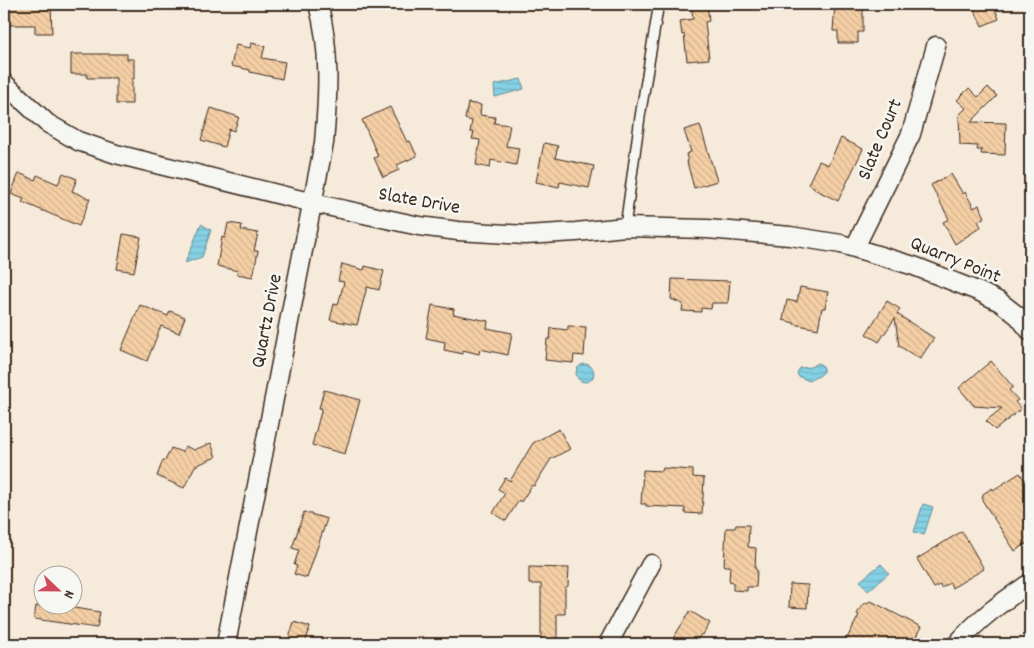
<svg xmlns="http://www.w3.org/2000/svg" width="1034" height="648" font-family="Dekko,sans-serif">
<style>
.water{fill:url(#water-rules);stroke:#678e95}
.building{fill:url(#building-back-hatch);stroke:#3b2a1e}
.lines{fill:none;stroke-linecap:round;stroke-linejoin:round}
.service-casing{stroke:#3b2a1e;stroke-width:12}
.minor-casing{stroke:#3b2a1e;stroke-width:21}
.service{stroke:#f6f6f2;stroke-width:9}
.minor{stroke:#f6f6f2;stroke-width:18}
.labels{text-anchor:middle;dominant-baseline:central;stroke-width:5;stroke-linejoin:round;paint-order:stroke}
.street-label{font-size:20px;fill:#3b2a1e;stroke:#f6f6f2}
</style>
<defs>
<pattern id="water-rules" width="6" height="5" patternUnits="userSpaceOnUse" patternTransform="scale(1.25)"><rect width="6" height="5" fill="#84d0e4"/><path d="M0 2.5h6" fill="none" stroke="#73b3c3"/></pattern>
<pattern id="building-back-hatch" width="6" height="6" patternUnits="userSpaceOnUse" patternTransform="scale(1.25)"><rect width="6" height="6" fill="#f5cfa5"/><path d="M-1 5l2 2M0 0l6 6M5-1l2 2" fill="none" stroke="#d3b28e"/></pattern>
</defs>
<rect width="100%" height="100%" fill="#f6eadb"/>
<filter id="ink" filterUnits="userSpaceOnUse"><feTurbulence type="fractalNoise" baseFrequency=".02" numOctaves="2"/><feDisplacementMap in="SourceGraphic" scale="10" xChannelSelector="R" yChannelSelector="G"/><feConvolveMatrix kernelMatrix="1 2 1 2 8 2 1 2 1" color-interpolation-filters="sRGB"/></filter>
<g filter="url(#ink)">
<path class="water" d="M 521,79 L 524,89 L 495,97 L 494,85 Z
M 201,224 L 211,230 L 202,257 L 185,263 Z
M 818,363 L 823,366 C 826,377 815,376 809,381 L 798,376 L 797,373 L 800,368 L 810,367 Z
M576 373a9 9 0 1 1 18 0a9 9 0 1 1-18 0Z
M 923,504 L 933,507 L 924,535 L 914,532 Z
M 881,564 L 889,573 L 868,591 L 860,581 Z"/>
<path class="building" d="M 10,4 L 51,4 L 52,33 L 35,33 L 35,25 L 10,25 Z
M 691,4 L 707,4 L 709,21 L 705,22 L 709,59 L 687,61 L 684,34 L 682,35 L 680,21 L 693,19 Z
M 835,4 L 863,4 L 863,32 L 858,32 L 858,43 L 838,43 L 838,31 L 833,31 Z
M 972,4 L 993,4 L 999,19 L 982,26 Z
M 251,43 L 265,46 L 262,58 L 285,62 L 282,79 L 250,72 L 250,70 L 231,66 L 236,45 L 250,48 Z
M 71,54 L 127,54 L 127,59 L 134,59 L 134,79 L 132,79 L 132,104 L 116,104 L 116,78 L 87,78 L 87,74 L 71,74 Z
M 988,87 L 997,96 L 971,122 L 1006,123 L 1005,155 L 981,154 L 982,150 L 977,150 L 978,146 L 960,145 L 959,115 L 966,108 L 957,100 L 969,88 L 978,97 Z
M 468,103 L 481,105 L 480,115 L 495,117 L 494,123 L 510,125 L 506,146 L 519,148 L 516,165 L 491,160 L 490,168 L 476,165 L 480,140 L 472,139 L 474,132 L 470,132 L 472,121 L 465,119 Z
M 390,107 L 407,142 L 410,141 L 417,156 L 397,165 L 399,170 L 383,177 L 374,158 L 378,156 L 362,120 Z
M 211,108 L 239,117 L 234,131 L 229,129 L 224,147 L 201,140 Z
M 700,125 L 717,181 L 694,188 L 687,162 L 688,162 L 686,154 L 691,152 L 684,130 Z
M 841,138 L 863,149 L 838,201 L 814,189 L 814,187 L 808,184 L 819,161 L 828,165 Z
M 544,143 L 558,146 L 555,158 L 594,166 L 589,188 L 560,182 L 559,187 L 536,182 Z
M 19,173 L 35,180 L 37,175 L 58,184 L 63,173 L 77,179 L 72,191 L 90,199 L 79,226 L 22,202 L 24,199 L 11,194 Z
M 951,174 L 963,194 L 965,192 L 974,208 L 979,205 L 985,217 L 978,221 L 981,227 L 955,244 L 943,222 L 949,219 L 931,185 Z
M 228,223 L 242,225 L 241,230 L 258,233 L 254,251 L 258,251 L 253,277 L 237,274 L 238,271 L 217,266 L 222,237 L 225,238 Z
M 123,234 L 141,237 L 134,272 L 117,269 Z
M 342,264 L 364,270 L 365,266 L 384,271 L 379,290 L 367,287 L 357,325 L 330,320 L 334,304 L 338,305 L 344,282 L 338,281 Z
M 672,279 L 730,281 L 728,303 L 712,303 L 711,309 L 701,308 L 701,312 L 682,311 L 683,304 L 671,299 Z
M 800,287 L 828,292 L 825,308 L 822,308 L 818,329 L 794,324 L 794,323 L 783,320 L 787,300 L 797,302 Z
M 887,301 L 900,309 L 897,314 L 934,338 L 920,359 L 899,346 L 895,318 L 879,342 L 866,334 Z
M 140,305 L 168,316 L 170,311 L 185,317 L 179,333 L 161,326 L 147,361 L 121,350 Z
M 432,305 L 454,309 L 453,314 L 488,321 L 487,328 L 512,333 L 508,355 L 480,349 L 479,354 L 463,350 L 463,354 L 444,350 L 445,342 L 426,338 Z
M 568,326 L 586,327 L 584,356 L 574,355 L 573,363 L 545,360 L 547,339 L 550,339 L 551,328 L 568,330 Z
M 991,361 L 1013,387 L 1009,390 L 1018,400 L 1015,402 L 1021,409 L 995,430 L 986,421 L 1002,408 L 974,406 L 959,388 Z
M 324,390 L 360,400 L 345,454 L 312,445 L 322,408 L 319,408 Z
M 559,429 L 570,449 L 551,459 L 534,486 L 532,485 L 521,502 L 519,500 L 506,521 L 493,513 L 505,493 L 498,489 L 505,478 L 510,481 L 533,443 Z
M 211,443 L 216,457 L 195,466 L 184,488 L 157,476 L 163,460 L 165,461 L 171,448 L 182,452 L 185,446 L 194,450 Z
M 663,468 L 693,470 L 693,477 L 704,478 L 702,514 L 685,513 L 685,508 L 646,506 L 646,504 L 641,504 L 643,470 L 662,471 Z
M 1020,473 L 1030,490 L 1030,541 L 1015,551 L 982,500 L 983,494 L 992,488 L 993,490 Z
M 304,512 L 327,519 L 307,578 L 294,574 L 297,566 L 294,565 L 299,550 L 292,548 Z
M 736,525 L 749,525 L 748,547 L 756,548 L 755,569 L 757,570 L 756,587 L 747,587 L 747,591 L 733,590 L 733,582 L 729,581 L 730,566 L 724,566 L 726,528 L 735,528 Z
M 962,531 L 984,569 L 952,588 L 950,583 L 941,588 L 940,585 L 934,588 L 917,559 Z
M 529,567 L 569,568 L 568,586 L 565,588 L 565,614 L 557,614 L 557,641 L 541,640 L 541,584 L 529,584 Z
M 790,584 L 808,585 L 807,608 L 789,607 Z
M 871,601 L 921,627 L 912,644 L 844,644 L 859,615 L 857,614 L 862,605 Z
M 36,606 L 68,606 L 68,607 L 100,612 L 97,628 L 34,619 Z
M 690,611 L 710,623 L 703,635 L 701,634 L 695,644 L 679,644 L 672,640 Z
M 294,622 L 310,627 L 305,644 L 287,644 Z"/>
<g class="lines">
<g class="service-casing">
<path id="service" d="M 625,227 L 640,117 L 658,9"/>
</g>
<g class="minor-casing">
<path id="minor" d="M 4,83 L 47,123 L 78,141 L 116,154 L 313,203 L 419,226 L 458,231 L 525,235 L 576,232 L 625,227 L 707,229 L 790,236 L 841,244 L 914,266 L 980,292 L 1000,302 L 1018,316 L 1030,331
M 855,247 L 911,134 L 936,46
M 226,644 L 324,143 C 328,97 331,49 318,4
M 608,644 L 651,564
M 957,644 C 978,619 1003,601 1030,583"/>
</g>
<use href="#service" class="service"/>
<use href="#minor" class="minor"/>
</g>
</g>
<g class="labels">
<g class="street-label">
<text transform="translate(881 140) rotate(-67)">Slate Court</text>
<text transform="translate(419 202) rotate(10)">Slate Drive</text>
<text transform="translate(955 261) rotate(22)">Quarry Point</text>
<text transform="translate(268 321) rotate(-79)">Quartz Drive</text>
</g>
</g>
<rect width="1034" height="648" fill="none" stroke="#f6f6f2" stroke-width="20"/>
<rect x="10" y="10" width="1014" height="628" fill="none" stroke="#3b2a1e" stroke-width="2" filter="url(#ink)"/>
<g transform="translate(58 590) rotate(112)"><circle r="24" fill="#f6f6f2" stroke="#aba49d"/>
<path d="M0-4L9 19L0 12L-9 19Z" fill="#d1495b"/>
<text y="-8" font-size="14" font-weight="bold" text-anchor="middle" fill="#3b2a1e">N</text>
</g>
</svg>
